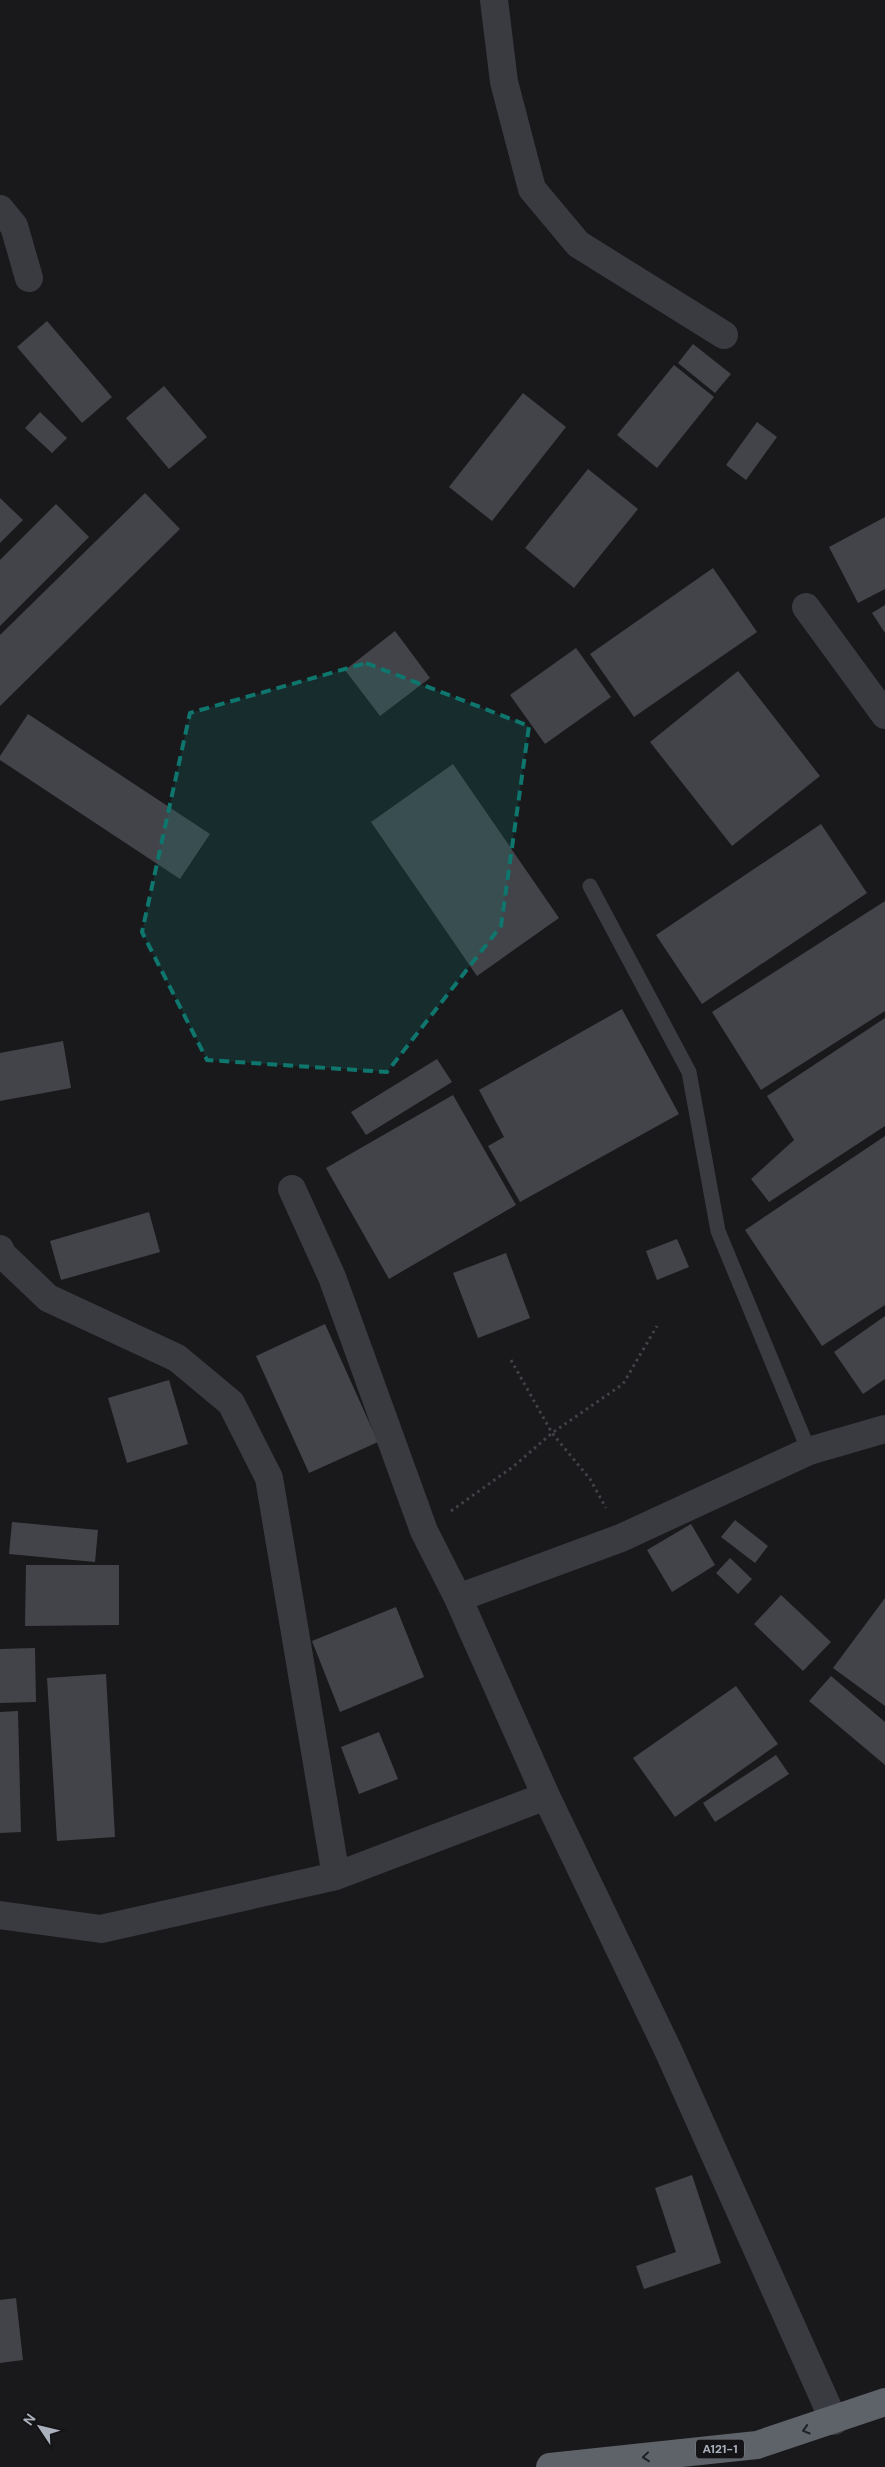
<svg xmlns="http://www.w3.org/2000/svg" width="885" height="2467" font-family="'DM Sans',sans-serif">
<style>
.building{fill:#434449}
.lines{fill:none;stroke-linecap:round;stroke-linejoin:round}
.path{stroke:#404348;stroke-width:3;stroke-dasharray:2.5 4;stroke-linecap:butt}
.service{stroke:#3a3b41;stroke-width:15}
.minor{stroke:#3a3b41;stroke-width:28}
.trunk{stroke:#5e6269;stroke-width:28}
.oneway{stroke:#1f2023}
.marked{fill:#0f766e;fill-opacity:0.2;stroke:#0f766e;stroke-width:4;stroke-dasharray:10 6;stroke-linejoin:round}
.labels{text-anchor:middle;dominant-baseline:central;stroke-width:5;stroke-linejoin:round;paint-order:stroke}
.shield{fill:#141417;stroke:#7e828a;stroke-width:1}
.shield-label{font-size:12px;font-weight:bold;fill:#abb1bc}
</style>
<rect width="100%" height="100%" fill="#19191c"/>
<path class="building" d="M 47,321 L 112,397 L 82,423 L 17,347 Z
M 693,344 L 731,374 L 715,393 L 678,363 Z
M 674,365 L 714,397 L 657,468 L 617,435 Z
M 164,386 L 207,437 L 169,469 L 126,418 Z
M 523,393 L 566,427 L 492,521 L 449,487 Z
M 40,412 L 67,438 L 52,453 L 25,428 Z
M 757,422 L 777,437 L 746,480 L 726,465 Z
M 588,469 L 638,509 L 574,588 L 525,548 Z
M 145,493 L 180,529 L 0,706 L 0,635 Z
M 0,498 L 23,520 L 0,543 Z
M 56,504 L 89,537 L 0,626 L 0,560 Z
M 885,517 L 885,589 L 858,603 L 829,547 Z
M 713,568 L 757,632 L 634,717 L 590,654 Z
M 885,605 L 885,633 L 872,613 Z
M 395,631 L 430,678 L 380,716 L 345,670 Z
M 576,648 L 611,697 L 545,744 L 510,695 Z
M 738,671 L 820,776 L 732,846 L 650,742 Z
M 28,714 L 210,834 L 180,879 L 0,760 L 0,756 Z
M 453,764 L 559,918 L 477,976 L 371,822 Z
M 821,824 L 867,893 L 702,1004 L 656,935 Z
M 885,901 L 885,1011 L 761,1090 L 712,1012 Z
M 622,1009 L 679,1114 L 520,1202 L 488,1146 L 504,1137 L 479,1090 Z
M 885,1018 L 885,1126 L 769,1202 L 751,1179 L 794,1140 L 767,1096 Z
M 63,1041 L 71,1088 L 0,1101 L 0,1053 Z
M 437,1059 L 452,1082 L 366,1135 L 351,1112 Z
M 453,1095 L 516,1205 L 389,1279 L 326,1168 Z
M 885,1136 L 885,1305 L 822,1346 L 745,1230 Z
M 149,1212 L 160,1252 L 61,1280 L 50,1241 Z
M 677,1239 L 689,1267 L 657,1280 L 646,1251 Z
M 506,1253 L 530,1318 L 478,1338 L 453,1273 Z
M 885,1316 L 885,1379 L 863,1394 L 834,1352 Z
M 325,1324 L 378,1442 L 309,1473 L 256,1356 Z
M 169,1380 L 188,1444 L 127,1463 L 108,1398 Z
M 735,1520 L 768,1546 L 755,1563 L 721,1537 Z
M 12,1522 L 98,1530 L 95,1562 L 9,1554 Z
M 691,1524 L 715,1565 L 672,1592 L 647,1550 Z
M 730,1558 L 752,1579 L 738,1594 L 716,1573 Z
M 26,1565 L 119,1565 L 119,1625 L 25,1626 Z
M 781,1595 L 831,1642 L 803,1671 L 754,1624 Z
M 885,1598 L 885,1706 L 833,1668 Z
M 396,1607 L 424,1677 L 340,1712 L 312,1641 Z
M 35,1648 L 36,1702 L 0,1703 L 0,1649 Z
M 106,1674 L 115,1837 L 57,1841 L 47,1678 Z
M 831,1676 L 885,1722 L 885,1765 L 809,1701 Z
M 736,1686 L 778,1744 L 675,1817 L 633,1758 Z
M 18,1711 L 21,1832 L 0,1833 L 0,1712 Z
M 379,1732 L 398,1779 L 359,1794 L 341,1747 Z
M 776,1755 L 789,1774 L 715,1822 L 703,1803 Z
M 692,2175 L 721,2263 L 644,2289 L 636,2266 L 676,2252 L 655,2188 Z
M 16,2298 L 23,2360 L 0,2363 L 0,2300 Z"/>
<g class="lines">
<path class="path" d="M 511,1360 L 552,1433 L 590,1479 L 606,1508
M 451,1511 L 514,1466 L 552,1433 L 623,1384 L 657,1326"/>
<path class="service" d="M 590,886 L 689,1072 L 718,1231 L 809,1451"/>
<path class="minor" d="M 494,0 L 504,82 L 532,189 L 578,244 L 724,335
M 0,209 L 14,226 L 29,278
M 806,607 L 885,715
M 292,1189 L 332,1277 L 424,1531 L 458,1598 L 546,1796 L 668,2050 L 834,2421
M 0,1249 L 2,1254 L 48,1298 L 177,1358 L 231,1403 L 269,1478 L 336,1876
M 458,1598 L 621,1538 L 809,1451 L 885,1429
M 0,1915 L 101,1929 L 336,1876 L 546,1796"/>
<path class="trunk" d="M 550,2467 L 757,2445 L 885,2402"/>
</g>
<defs><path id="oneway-chevron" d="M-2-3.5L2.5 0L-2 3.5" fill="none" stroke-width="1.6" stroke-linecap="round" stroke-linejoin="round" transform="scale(1.25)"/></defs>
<g class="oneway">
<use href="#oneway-chevron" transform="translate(806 2430) rotate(163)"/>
<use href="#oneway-chevron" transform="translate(646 2457) rotate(174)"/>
</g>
<path class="marked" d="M 366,663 L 529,726 L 501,926 L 387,1072 L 207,1060 L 142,932 L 190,713 Z"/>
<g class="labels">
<rect class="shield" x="696" y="2439.5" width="48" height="19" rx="4"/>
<g class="shield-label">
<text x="720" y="2449">A121-1</text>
</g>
</g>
<g transform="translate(40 2427) rotate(305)" stroke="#141417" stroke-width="4" paint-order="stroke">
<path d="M0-4L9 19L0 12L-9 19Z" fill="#abb1bc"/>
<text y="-8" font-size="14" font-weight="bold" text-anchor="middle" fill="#abb1bc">N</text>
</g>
</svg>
